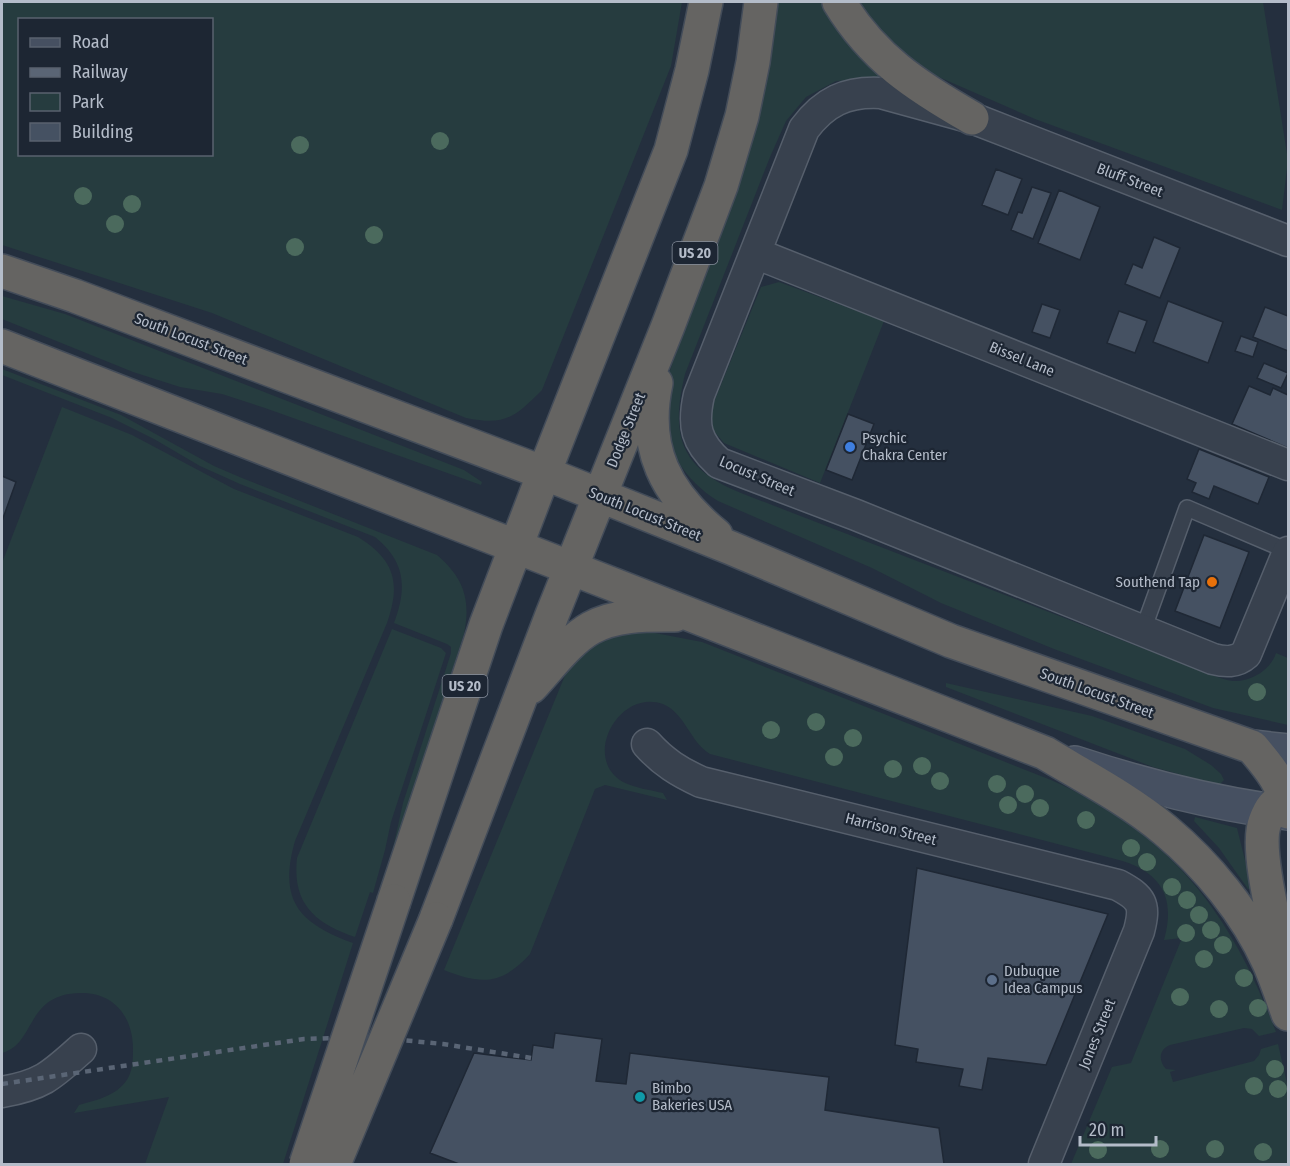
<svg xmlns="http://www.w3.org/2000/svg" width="1290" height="1166" font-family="'Fira Sans Condensed',sans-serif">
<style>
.green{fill:#263c3f;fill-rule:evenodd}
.building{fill:#455162;stroke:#1f2835;stroke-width:1.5}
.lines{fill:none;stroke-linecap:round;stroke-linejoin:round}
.service-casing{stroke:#565f6c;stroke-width:18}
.minor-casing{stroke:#565f6c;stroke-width:33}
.secondary-casing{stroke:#565f6c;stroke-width:36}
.trunk-casing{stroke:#434c59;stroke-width:36}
.service{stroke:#38414e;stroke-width:15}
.minor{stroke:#38414e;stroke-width:30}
.secondary{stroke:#465061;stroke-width:33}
.trunk{stroke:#656462;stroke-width:33}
.rail{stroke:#5a6575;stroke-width:4.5;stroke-dasharray:6 6;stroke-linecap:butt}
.trunk-bridge-casing{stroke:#434c59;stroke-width:36;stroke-linecap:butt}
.trunk-bridge{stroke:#656462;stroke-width:33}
.tree{fill:#4b6a5d}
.shop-dot{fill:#3f7fe0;stroke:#1d2633;stroke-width:2}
.food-dot{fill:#e8710a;stroke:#1d2633;stroke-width:2}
.service-dot{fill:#5c6f8a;stroke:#1d2633;stroke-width:2}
.culture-dot{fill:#0f9aa8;stroke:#1d2633;stroke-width:2}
.labels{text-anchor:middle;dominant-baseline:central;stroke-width:4.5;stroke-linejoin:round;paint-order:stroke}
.shield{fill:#1d2633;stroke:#878f9c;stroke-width:1.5}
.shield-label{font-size:14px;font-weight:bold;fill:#b4bcc9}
.street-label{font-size:15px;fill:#b4bcc9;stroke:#1d2633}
.poi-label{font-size:15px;fill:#b4bcc9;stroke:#1d2633;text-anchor:start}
</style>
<rect width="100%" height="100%" fill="#242f3e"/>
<path class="green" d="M 2,2 L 682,2 L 671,66 L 542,390 C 515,417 506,426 466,418 L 212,313 L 2,245 ZM 20,20 L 212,20 L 212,154 L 20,154 Z
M 777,2 L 822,2 L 881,73 L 881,79 L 836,81 L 806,97 L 786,121 L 770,157 L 685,374 C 670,436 680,468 741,493 L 1204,672 C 1213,675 1223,680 1233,681 C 1250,682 1271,670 1276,653 L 1288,658 L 1288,725 L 1213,708 L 1054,649 L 941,603 L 872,568 L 718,501 C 683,479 662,445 664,403 C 665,378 679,344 688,321 C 704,278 721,236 736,193 C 757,133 769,64 777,2 Z
M 854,2 L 1263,2 L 1288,160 L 1282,210 L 1035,119 L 918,68 L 888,41 Z
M 779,282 L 884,321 L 820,483 L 724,443 L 713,430 L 711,409 L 761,287 Z
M 2,296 L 65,314 L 464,470 L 482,482 L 481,485 L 265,408 L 222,394 L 180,387 L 133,372 L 2,319 Z
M 2,369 L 121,415 L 214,466 L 242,478 L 437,555 C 464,578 471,600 464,634 L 396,846 L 393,848 L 403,803 L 451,653 L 451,647 L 447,644 L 394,623 C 407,588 406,562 375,537 L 240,484 L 200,466 L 154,439 L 112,418 L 2,375 Z
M 62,407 L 132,435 L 234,489 L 358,537 C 395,560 401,583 387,623 L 295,841 C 278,901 299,923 353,943 L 283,1164 L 145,1164 L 169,1097 L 74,1113 L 79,1105 C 97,1100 120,1095 129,1076 C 133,1068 133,1057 133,1049 C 133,1017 114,992 80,993 C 25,994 36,1044 2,1053 L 2,563 Z
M 392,629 L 441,648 L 446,653 L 391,822 L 385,850 L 373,893 L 370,892 L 355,937 C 315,923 292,904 297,858 Z
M 629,632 L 655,633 L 702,642 L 1051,780 C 1170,833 1231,912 1276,1032 L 1259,1036 L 1252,1029 L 1244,1028 L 1170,1045 C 1159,1049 1158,1061 1166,1069 L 1176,1070 L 1170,1072 L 1173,1082 L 1254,1061 L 1259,1055 L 1261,1049 L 1278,1044 L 1288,1087 L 1288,1164 L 1071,1164 L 1112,1067 L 1131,1063 L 1182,938 L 1164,940 C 1176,897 1161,872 1119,860 L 710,754 C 690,742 685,713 663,704 C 619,688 581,758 623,782 C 635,788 650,790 663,793 L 667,800 L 605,785 L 595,789 L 530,954 C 502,985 481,985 444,970 L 568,668 C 588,646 600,637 629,632 Z
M 946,683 L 1092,716 L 1185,749 L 1211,765 L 1221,774 L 1224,780 L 1219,785 L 1153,767 L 946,687 Z
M 1195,817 L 1237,828 L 1252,888 L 1248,889 L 1219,848 L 1194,821 Z"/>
<path class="building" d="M 996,169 L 1022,179 L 1008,215 L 982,205 Z
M 1032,187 L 1051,193 L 1033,239 L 1011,230 L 1018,212 L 1022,213 Z
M 1059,190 L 1100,207 L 1080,260 L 1038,243 Z
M 1154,237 L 1180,248 L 1160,298 L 1125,284 L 1133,264 L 1142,268 Z
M 1168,301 L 1223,322 L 1208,363 L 1153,342 Z
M 1042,304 L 1060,310 L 1050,338 L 1032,332 Z
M 1265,307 L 1288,316 L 1288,351 L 1253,337 Z
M 1119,311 L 1147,321 L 1135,353 L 1107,343 Z
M 1241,336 L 1258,342 L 1253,357 L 1235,351 Z
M 1264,363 L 1288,373 L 1281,388 L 1257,378 Z
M 1249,386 L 1270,395 L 1273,388 L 1288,395 L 1288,448 L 1232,424 Z
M 848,414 L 874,424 L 852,480 L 826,470 Z
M 1199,449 L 1269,477 L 1258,504 L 1214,486 L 1209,499 L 1192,492 L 1196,483 L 1187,479 Z
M 2,476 L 16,482 L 2,521 Z
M 1204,535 L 1249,552 L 1220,628 L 1175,611 Z
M 917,868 L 1108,914 L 1046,1065 L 988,1058 L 982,1090 L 959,1086 L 963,1069 L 916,1062 L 918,1049 L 895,1045 Z
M 555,1033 L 602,1039 L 596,1081 L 626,1084 L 630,1053 L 829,1077 L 825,1110 L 939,1128 L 944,1164 L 459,1164 L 430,1153 L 474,1053 L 531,1060 L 533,1045 L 553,1048 Z"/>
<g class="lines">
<g class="service-casing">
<path id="service" d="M 1143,630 L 1187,508 L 1288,551"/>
</g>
<g class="minor-casing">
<path id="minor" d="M 1288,241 L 972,118 L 881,93 C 846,91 824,102 804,129 L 699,395 C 692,426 696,442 719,463 L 856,515 L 1213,659 C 1225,662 1236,663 1246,654 L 1288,552
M 755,253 L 1288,465
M 647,744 C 663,762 679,772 701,782 L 1118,885 C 1142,898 1146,904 1139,931 L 1044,1164
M 2,1092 C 42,1085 51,1076 81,1049"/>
</g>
<g class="secondary-casing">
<path id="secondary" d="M 1252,747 L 1288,751
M 1075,763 C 1145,786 1215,804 1288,813"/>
</g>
<g class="trunk-casing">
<path id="trunk" d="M 839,2 C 873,58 916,86 972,118
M 2,271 L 75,296 L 544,473 L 731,548 L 951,641 L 1252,747 C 1269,767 1285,786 1288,812
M 2,346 L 1045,753 C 1085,777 1128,799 1165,830 C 1207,865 1246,912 1269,963 C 1276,979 1282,997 1288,1014
M 656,383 C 642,449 666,494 716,535
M 531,687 C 548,669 569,640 591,628 C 616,614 648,615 675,615
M 394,901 L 486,625 L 544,473 L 671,150 L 692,70 L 706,2
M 436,919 L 552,615 L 668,326 L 721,186 L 742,116 L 753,62 L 761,2
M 1285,972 C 1279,939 1254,850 1265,822 C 1270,808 1275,802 1288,795"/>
</g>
<use href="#service" class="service"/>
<use href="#minor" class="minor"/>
<use href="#secondary" class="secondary"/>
<use href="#trunk" class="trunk"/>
<path class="rail" d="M 2,1084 L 304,1039 L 369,1037 L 443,1044 L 531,1058"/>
<g class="trunk-bridge-casing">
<path id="trunk-bridge" d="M 306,1164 L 394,901
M 334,1164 L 436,919"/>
</g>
<use href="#trunk-bridge" class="trunk-bridge"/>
</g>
<g class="tree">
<circle cx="440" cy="141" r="9"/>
<circle cx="300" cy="145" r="9"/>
<circle cx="83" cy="196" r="9"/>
<circle cx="132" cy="204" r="9"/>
<circle cx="115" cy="224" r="9"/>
<circle cx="374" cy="235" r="9"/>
<circle cx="295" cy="247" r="9"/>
<circle cx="1257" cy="692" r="9"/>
<circle cx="816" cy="722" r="9"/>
<circle cx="771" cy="730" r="9"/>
<circle cx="853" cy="738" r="9"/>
<circle cx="834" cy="757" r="9"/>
<circle cx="922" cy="766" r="9"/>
<circle cx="893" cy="769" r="9"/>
<circle cx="940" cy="781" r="9"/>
<circle cx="997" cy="784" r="9"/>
<circle cx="1025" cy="794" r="9"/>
<circle cx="1008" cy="805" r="9"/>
<circle cx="1040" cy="808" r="9"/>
<circle cx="1086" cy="820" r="9"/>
<circle cx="1131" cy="848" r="9"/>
<circle cx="1147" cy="862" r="9"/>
<circle cx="1172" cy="887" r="9"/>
<circle cx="1187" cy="900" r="9"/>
<circle cx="1199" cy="915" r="9"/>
<circle cx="1211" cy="930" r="9"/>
<circle cx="1186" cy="933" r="9"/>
<circle cx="1223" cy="945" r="9"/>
<circle cx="1204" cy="959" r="9"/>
<circle cx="1244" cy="978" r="9"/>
<circle cx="1180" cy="997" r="9"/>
<circle cx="1258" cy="1008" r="9"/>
<circle cx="1219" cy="1009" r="9"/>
<circle cx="1275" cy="1069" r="9"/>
<circle cx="1254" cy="1086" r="9"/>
<circle cx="1278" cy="1089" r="9"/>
<circle cx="1160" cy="1149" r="9"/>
<circle cx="1215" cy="1149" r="9"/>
<circle cx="1098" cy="1150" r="9"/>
<circle cx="1263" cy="1152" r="9"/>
</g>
<circle class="shop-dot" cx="850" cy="447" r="6"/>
<circle class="food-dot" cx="1212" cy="582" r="6"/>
<circle class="service-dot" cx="992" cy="980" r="6"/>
<circle class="culture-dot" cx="640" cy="1097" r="6"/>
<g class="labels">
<g class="shield">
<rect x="672.5" y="242" width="45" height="22" rx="4.5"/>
<rect x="442.5" y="675" width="45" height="22" rx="4.5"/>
</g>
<g class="shield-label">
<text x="695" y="253">US 20</text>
<text x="465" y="686">US 20</text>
</g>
<g class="street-label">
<text transform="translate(1130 180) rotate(21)">Bluff Street</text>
<text transform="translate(191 339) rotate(21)">South Locust Street</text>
<text transform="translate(1022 359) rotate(22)">Bissel Lane</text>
<text transform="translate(626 430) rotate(-68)">Dodge Street</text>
<text transform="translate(757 476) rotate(23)">Locust Street</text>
<text transform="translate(645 514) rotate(22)">South Locust Street</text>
<text transform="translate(1097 693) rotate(20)">South Locust Street</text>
<text transform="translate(891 829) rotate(14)">Harrison Street</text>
<text transform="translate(1097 1034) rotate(-68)">Jones Street</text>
</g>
<g class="poi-label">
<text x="862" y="438">Psychic<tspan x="862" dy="17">Chakra Center</tspan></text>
<text x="1200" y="582" text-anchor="end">Southend Tap</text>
<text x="1004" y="971">Dubuque<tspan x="1004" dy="17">Idea Campus</tspan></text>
<text x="652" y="1088">Bimbo<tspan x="652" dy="17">Bakeries USA</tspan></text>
</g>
</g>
<rect width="1290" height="1166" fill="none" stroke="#b4bcc9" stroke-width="6"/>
<rect x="18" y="18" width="195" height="138" fill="#1d2633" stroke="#59626f" stroke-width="1.5"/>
<rect x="30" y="38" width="30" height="9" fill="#465061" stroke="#59626f" stroke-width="1.5"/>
<text x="72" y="48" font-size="18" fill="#b4bcc9">Road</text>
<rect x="30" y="68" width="30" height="9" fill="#5a6575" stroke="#59626f" stroke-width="1.5"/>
<text x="72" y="78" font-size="18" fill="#b4bcc9">Railway</text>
<rect x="30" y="93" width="30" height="18" fill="#263c3f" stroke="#59626f" stroke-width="1.5"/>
<text x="72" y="108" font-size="18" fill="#b4bcc9">Park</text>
<rect x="30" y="123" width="30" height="18" fill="#455162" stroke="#59626f" stroke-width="1.5"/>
<text x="72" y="138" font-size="18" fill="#b4bcc9">Building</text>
<path d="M1080 1136v9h76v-9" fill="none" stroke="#b4bcc9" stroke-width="3"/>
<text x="1089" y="1136" font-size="18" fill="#b4bcc9" stroke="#1d2633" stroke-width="4.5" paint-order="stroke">20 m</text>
</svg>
